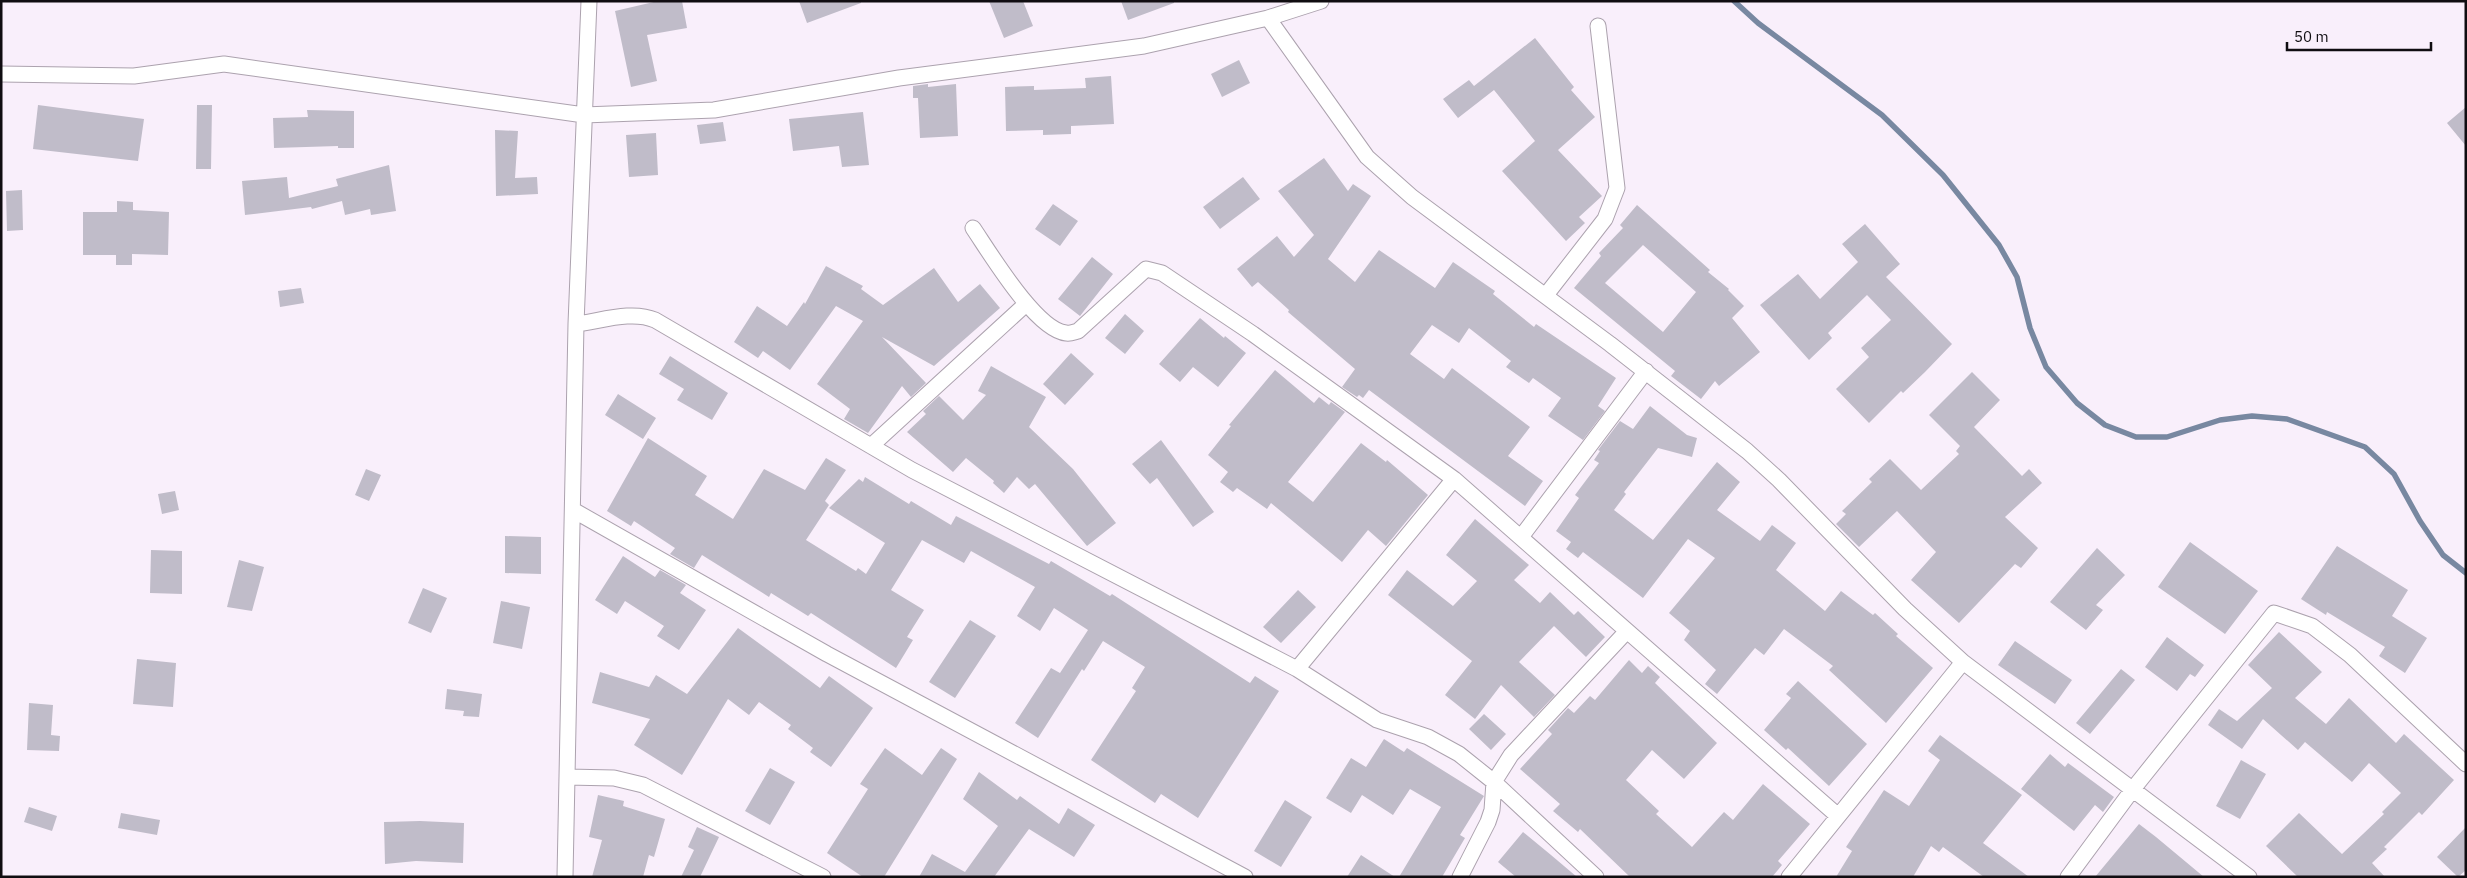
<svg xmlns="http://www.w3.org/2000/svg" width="2467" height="878" font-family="'IBM Plex Sans',sans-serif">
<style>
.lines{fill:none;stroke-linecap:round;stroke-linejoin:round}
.stream{stroke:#7888a1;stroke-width:5.5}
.building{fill:#c0bcc9;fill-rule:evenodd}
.street-casing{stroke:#aca2ae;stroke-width:17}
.street{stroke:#fff;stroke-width:15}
</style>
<rect width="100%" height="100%" fill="#f9effb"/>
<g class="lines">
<path class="stream" d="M 1734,1 L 1758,23 L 1882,115 L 1943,175 L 1999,245 L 2017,277 L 2030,328 L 2046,367 L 2077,403 L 2105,425 L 2136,437 L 2167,437 L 2220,420 L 2252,416 L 2287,419 L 2365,447 L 2394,474 L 2420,521 L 2443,555 L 2466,573"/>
</g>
<path class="building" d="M 658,1 L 682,1 L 687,28 L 647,35 L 657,81 L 631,87 L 615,11 Z
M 799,1 L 861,1 L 861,3 L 807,23 Z
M 989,1 L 1023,1 L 1033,26 L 1004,38 Z
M 1121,1 L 1174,1 L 1174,3 L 1128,20 Z
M 1535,38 L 1574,87 L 1571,90 L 1595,117 L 1558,150 L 1602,196 L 1579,217 L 1585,223 L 1566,241 L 1502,171 L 1535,141 L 1494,90 L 1458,118 L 1443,99 L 1469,80 L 1474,86 Z
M 1239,60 L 1250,83 L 1222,97 L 1211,74 Z
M 1111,76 L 1114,124 L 1071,126 L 1071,134 L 1043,135 L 1043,130 L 1006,131 L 1005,87 L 1034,86 L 1034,90 L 1086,88 L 1085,78 Z
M 928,84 L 928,87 L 956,84 L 958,136 L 920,138 L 918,98 L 913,98 L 913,86 Z
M 38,105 L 144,119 L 138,161 L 33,149 Z
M 197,105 L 212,105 L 211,169 L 196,169 Z
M 2466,107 L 2466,146 L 2447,123 Z
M 307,110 L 354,111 L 354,148 L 338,148 L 338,146 L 274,148 L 273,118 L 308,117 Z
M 863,112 L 869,165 L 842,167 L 839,146 L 793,151 L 789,119 Z
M 723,122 L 726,141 L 700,144 L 697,125 Z
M 495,130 L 518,131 L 515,178 L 537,177 L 538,194 L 496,196 Z
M 656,133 L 658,175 L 629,177 L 626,135 Z
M 1324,158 L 1348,191 L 1353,184 L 1371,196 L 1328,259 L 1355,282 L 1379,250 L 1435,288 L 1453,262 L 1495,291 L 1493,294 L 1534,327 L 1536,324 L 1616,378 L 1598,406 L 1605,411 L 1583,440 L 1548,416 L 1561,398 L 1533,378 L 1529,383 L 1506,367 L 1511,361 L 1469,328 L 1459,343 L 1432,325 L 1410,354 L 1444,379 L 1452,368 L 1530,427 L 1508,456 L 1543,481 L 1525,506 L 1369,390 L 1363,398 L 1359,395 L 1357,397 L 1342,387 L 1355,369 L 1288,312 L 1289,310 L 1258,282 L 1252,287 L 1237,269 L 1277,236 L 1294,257 L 1314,235 L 1278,191 Z
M 389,165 L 396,211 L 371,215 L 370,209 L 345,215 L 342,201 L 312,209 L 311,207 L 245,215 L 242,181 L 287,177 L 289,198 L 338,186 L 336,179 Z
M 1243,177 L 1260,199 L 1220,229 L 1203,207 Z
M 22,190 L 23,230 L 7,231 L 6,191 Z
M 117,201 L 133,202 L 133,210 L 169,212 L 168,255 L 132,254 L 132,265 L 116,265 L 116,255 L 83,255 L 83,212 L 117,212 Z
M 1053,204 L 1078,221 L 1060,246 L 1035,229 Z
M 1637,205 L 1710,270 L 1708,272 L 1729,289 L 1728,290 L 1744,306 L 1732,318 L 1760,352 L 1719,386 L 1715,381 L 1701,399 L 1671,376 L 1675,371 L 1574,288 L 1601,256 L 1599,253 L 1623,228 L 1620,225 ZM 1643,245 L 1696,292 L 1663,332 L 1605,283 Z
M 1865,224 L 1900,264 L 1886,277 L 1952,344 L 1925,372 L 1903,393 L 1901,391 L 1869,423 L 1836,389 L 1869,357 L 1861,348 L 1891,320 L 1867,295 L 1828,333 L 1832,338 L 1809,360 L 1760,305 L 1798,274 L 1820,299 L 1858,262 L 1842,244 Z
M 1092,257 L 1113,274 L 1080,316 L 1058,299 Z
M 826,266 L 863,286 L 861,289 L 883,305 L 934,268 L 958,302 L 980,284 L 1000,308 L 934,366 L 882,337 L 926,383 L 911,397 L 902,386 L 868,433 L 844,419 L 850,409 L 817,384 L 863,321 L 836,306 L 790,370 L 763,351 L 758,358 L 734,342 L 757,306 L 787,326 L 804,302 L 805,304 Z
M 301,288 L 304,303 L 280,307 L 278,291 Z
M 1125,314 L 1144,331 L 1125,354 L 1105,338 Z
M 1200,318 L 1224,338 L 1225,336 L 1246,353 L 1218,387 L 1193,367 L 1180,382 L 1159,364 Z
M 1071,353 L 1094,374 L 1065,405 L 1043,384 Z
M 670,356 L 728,393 L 712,420 L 677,400 L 684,389 L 659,374 Z
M 991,366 L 1046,397 L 1029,427 L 1073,469 L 1116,523 L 1087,546 L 1035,484 L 1029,489 L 1017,477 L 1004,493 L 993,483 L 994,481 L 966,458 L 953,472 L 907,432 L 926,414 L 923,411 L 939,396 L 963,420 L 986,395 L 978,391 Z
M 1275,370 L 1314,403 L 1319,397 L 1329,405 L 1331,402 L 1345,412 L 1288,482 L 1313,502 L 1361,443 L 1386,462 L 1387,460 L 1428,495 L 1386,546 L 1368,530 L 1342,562 L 1271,503 L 1267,509 L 1237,488 L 1233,492 L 1220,482 L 1228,472 L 1208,455 L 1231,426 L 1229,425 Z
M 1972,372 L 2000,400 L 1974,427 L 2022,476 L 2029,469 L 2042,483 L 2005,517 L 2038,548 L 2021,568 L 2015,564 L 1959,623 L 1911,580 L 1936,552 L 1897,511 L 1859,547 L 1836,524 L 1846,514 L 1842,511 L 1872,482 L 1869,479 L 1890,459 L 1921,490 L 1959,454 L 1956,451 L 1960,446 L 1929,415 Z
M 618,394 L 656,418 L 643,439 L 605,415 Z
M 1650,406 L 1687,435 L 1697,438 L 1692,457 L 1658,448 L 1624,492 L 1626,494 L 1614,510 L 1653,540 L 1717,462 L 1740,482 L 1717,510 L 1760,541 L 1772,525 L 1796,543 L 1776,570 L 1825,611 L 1841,591 L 1873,615 L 1875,613 L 1898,634 L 1896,636 L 1933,668 L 1886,723 L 1829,670 L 1833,666 L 1784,629 L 1764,655 L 1755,648 L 1717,694 L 1705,684 L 1716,670 L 1684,640 L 1690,631 L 1669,613 L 1715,558 L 1688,539 L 1643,598 L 1583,552 L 1578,558 L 1566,549 L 1571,542 L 1556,531 L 1579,498 L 1575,495 L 1599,463 L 1594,460 L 1600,451 L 1598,450 L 1620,421 L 1633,429 Z
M 648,438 L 707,476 L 695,495 L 733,519 L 764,469 L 805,490 L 826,458 L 846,470 L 825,501 L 829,505 L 806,540 L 856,571 L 858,568 L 866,574 L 885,543 L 829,508 L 859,479 L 863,482 L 865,477 L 909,504 L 911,501 L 951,525 L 956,516 L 1049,564 L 1051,561 L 1110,596 L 1112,594 L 1250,683 L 1255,676 L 1279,691 L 1198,818 L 1161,794 L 1155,803 L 1091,760 L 1136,691 L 1132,688 L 1145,667 L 1103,641 L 1084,671 L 1082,669 L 1038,738 L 1015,723 L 1051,668 L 1060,673 L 1088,630 L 1054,608 L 1040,631 L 1017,616 L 1035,587 L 971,551 L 964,563 L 922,540 L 891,590 L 924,610 L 907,637 L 913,640 L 896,668 L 811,613 L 808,616 L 771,593 L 769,597 L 702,555 L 694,568 L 670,554 L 675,548 L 634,521 L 631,526 L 607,511 Z
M 1161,440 L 1214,512 L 1193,527 L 1157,478 L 1150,484 L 1132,464 Z
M 366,469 L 381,475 L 369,501 L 355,495 Z
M 175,491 L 179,510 L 162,514 L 158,494 Z
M 1475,519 L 1529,565 L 1514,580 L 1540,603 L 1550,592 L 1574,615 L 1578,611 L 1605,637 L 1586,657 L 1554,626 L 1519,662 L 1555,695 L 1534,717 L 1501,685 L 1475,719 L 1445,695 L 1472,661 L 1388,595 L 1407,570 L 1453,606 L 1477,581 L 1446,555 Z
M 505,536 L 541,537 L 541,574 L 505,573 Z
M 2190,542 L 2258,591 L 2225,634 L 2158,587 Z
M 2337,546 L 2408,590 L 2392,616 L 2427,638 L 2405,673 L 2379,656 L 2385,647 L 2327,612 L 2326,615 L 2301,599 Z
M 2097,548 L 2125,575 L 2096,605 L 2103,610 L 2086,630 L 2050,602 Z
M 151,550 L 182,551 L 182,594 L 150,593 Z
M 623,556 L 655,577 L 660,570 L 686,585 L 680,593 L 706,610 L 679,650 L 657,636 L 664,626 L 625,601 L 617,614 L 595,600 Z
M 239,560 L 264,567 L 252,611 L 227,607 Z
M 423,588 L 447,598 L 431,633 L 408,623 Z
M 1298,590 L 1316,607 L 1281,643 L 1263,627 Z
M 501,601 L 530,607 L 522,649 L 493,643 Z
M 970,620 L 996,636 L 955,698 L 929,682 Z
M 738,628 L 820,688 L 829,676 L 873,708 L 831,767 L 810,752 L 813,748 L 788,729 L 791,725 L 759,702 L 749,715 L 728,699 L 682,775 L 634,745 L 650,719 L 592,703 L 600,672 L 649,687 L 656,675 L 687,694 Z
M 2279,632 L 2322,672 L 2295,698 L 2326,724 L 2349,698 L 2396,743 L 2404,734 L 2454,780 L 2422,815 L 2419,812 L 2384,847 L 2387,849 L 2372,863 L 2385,877 L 2298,877 L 2266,846 L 2299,813 L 2342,854 L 2384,814 L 2382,812 L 2401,793 L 2369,763 L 2352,782 L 2305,742 L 2298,750 L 2263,719 L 2242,749 L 2208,725 L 2219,709 L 2237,721 L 2272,688 L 2248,665 Z
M 2167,637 L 2204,665 L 2195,677 L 2190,674 L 2177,691 L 2145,667 Z
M 2015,641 L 2072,680 L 2055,704 L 1998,665 Z
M 137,659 L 176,663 L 173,707 L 133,704 Z
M 1629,660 L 1642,673 L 1648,666 L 1660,677 L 1655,683 L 1717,743 L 1684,779 L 1652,750 L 1626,780 L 1659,811 L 1656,814 L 1692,847 L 1724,812 L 1733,820 L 1763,784 L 1810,824 L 1778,861 L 1782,865 L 1772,877 L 1630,877 L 1580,829 L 1578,832 L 1553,811 L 1560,804 L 1520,769 L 1552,734 L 1548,730 L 1568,708 L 1574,713 L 1590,696 L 1595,700 Z
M 2121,669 L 2135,680 L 2090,734 L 2076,723 Z
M 1798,681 L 1867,744 L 1829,786 L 1788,748 L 1786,750 L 1764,730 L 1791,698 L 1786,694 Z
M 447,689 L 482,694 L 479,717 L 463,716 L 464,711 L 445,709 Z
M 29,703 L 53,705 L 51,735 L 60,736 L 59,751 L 27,750 Z
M 1484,714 L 1506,734 L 1491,750 L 1469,729 Z
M 1940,735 L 2022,795 L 1983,843 L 2029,877 L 1984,877 L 1943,847 L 1939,852 L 1931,846 L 1913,877 L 1836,877 L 1852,851 L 1846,847 L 1884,790 L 1909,806 L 1940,760 L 1928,751 Z
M 1384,739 L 1404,752 L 1407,748 L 1484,796 L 1460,835 L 1465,838 L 1442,877 L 1399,877 L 1441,807 L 1410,789 L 1393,815 L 1362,795 L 1351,813 L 1326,798 L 1351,758 L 1366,767 Z
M 885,748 L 922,775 L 941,748 L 957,759 L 884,877 L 863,877 L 827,853 L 868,789 L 860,784 Z
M 2050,754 L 2065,767 L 2068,763 L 2114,797 L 2103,812 L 2095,805 L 2074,831 L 2021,789 Z
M 2241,760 L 2266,774 L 2240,819 L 2216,806 Z
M 770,768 L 795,782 L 770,825 L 745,811 Z
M 979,772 L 1017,800 L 1020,796 L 1059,824 L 1068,808 L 1095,825 L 1074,857 L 1029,829 L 994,877 L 919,877 L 932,854 L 965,872 L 998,826 L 963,799 Z
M 598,795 L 624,801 L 623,806 L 665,819 L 654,857 L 649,855 L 643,877 L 592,877 L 602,840 L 589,837 Z
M 1285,800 L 1312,817 L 1281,867 L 1254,851 Z
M 29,807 L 57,816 L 52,831 L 24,822 Z
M 121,813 L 160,820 L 157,835 L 118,828 Z
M 420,821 L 464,823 L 463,863 L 416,861 L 385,864 L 384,822 Z
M 2139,824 L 2156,837 L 2204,877 L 2095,877 Z
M 697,827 L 719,837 L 700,877 L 681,877 L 694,850 L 688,847 Z
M 2466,827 L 2466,870 L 2458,877 L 2437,857 Z
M 1523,832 L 1551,855 L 1577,877 L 1516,877 L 1498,862 Z
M 1361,855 L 1395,877 L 1347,877 Z"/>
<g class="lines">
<g class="street-casing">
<path id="street" d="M 1268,18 L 1367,157 L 1412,197 L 1610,344 L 1747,451 L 1779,480 L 1905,609 L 1963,662 L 2249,877
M 1,74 L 134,76 L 224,64 L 584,115 L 714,110 L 899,78 L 1144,46 L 1268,18 L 1321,1
M 973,228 C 990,253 1036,330 1066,333 C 1070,334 1074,332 1078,331 L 1146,269 L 1162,273 L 1253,334 L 1454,479 L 1838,816
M 1546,295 L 1605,219 L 1617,188 L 1598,26
M 576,324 C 601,321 632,310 655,320 L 912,470 L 1297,669 L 1377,720 L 1428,737 L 1459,754 L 1494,782 L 1596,877
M 871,446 L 1026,304
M 573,510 L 827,654 L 1245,877
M 1521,537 L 1646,371
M 1297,669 L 1454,479
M 567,777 L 614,778 L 643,785 L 823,877
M 565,877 L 576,324 L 589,1
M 1460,877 L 1488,822 L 1492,810 L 1494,782 L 1511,755 L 1627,631
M 1789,877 L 1963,662
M 2068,877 L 2133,789 L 2274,613 L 2312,626 L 2350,655 L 2466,764"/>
</g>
<use href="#street" class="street"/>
</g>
<rect width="2467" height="878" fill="none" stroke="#100d11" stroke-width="5"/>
<path d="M2287 42v8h144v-8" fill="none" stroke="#100d11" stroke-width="2.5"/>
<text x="2294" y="42" font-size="15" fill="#100d11" stroke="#f9effb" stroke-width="4" paint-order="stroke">50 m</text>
</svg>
